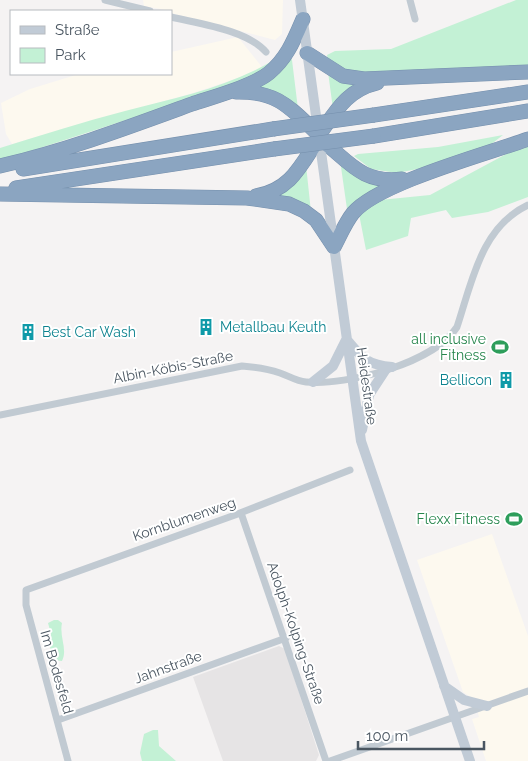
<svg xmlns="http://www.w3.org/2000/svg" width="528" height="761" font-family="Raleway,sans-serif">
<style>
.commercial{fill:#fdf9ef}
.education{fill:#e6e4e5}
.green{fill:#c3f1d5}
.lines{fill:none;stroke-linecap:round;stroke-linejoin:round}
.motorway-casing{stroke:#7690ad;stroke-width:15}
.minor{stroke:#c1cad2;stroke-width:7}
.secondary{stroke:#c1cbd6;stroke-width:10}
.motorway{stroke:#8ba5c1;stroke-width:14}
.motorway-bridge-casing{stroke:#7690ad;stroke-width:15;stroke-linecap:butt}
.motorway-bridge{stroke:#8ba5c1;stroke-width:14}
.labels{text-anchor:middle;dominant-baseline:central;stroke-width:4;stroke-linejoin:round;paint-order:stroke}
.culture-label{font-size:14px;fill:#0d838f;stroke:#fff;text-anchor:start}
.leisure-label{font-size:14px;fill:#27864d;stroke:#fff;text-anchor:end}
.street-label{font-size:14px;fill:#4a5661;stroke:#fff}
</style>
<rect width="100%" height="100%" fill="#f5f3f3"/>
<path class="commercial" d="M 143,0 L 283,0 L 282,34 L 275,40 L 171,13 L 171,11 L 144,6 Z
M 238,37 L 262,67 L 247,75 L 193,93 L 12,144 L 6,134 L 1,103 L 30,89 L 79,74 L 171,74 L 171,52 Z
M 492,534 L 528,636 L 528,761 L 486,761 L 472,719 L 479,717 L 474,699 L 463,692 L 417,560 Z"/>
<path class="education" d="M 279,646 L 285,649 L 319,755 L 316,761 L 223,761 L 193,677 Z"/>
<path class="green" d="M 516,0 L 528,0 L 528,66 L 374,75 L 337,69 L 328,62 L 327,55 L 335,51 L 391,49 Z
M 290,56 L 292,60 L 298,109 L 276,92 L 257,87 Z
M 274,60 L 277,61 L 246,81 L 0,161 L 0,148 C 42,135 83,122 125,111 C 176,98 229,87 274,60 Z
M 328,72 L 362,84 L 333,109 Z
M 503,135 L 485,149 L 453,162 L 397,173 L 371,169 L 354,156 L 358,154 L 438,147 Z
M 528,146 L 528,197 L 488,212 L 452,218 L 446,210 L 411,218 L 408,236 L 366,250 L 359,214 L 380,200 L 430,195 L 512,151 Z
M 340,160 L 383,185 L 360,198 L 349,212 L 347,209 Z
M 306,165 L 311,212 L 276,195 Z
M 54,620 L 58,620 L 62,623 C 59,637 68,649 62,661 L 53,660 L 49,642 L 51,634 L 48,623 Z
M 153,730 L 158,730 L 159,746 L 176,761 L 142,761 L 140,753 L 144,734 Z"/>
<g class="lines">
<g class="motorway-casing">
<path id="motorway" d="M 307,53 L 343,76 L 364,79 L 528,72
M 236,92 C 278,91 290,108 319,135 C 336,111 347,90 377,83
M 374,115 L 528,92
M 374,136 L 528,111
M 0,166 C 65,151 129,127 192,104 C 213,97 253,86 269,73 C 287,58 294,40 303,19
M 23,169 L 273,129
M 16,188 L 274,149
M 0,194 L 247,198 L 289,204 L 304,211 L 316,220 L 334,247 C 340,236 345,223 353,213 C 378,183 487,154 528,139
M 256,196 C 291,190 301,165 319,138 C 349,161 361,184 402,179"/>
</g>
<path class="minor" d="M 105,0 L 150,11
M 410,0 L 415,19
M 171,17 C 200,24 247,30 266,52
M 0,415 L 242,366 C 255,367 268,369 280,373 C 289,376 296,381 306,382 C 347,386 434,363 457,327 C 472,282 481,227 528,205
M 241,513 L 326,761
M 58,720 L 286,638
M 68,761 L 26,605 L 26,590 L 235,515 L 350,470
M 330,761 L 528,691"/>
<path class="secondary" d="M 300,0 L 361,441 L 470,761
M 347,340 C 362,358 367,365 392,367
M 313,382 L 333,366 L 346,340
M 362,430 L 369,395 L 386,369
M 444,686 L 464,700 L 487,706"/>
<use href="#motorway" class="motorway"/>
<g class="motorway-bridge-casing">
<path id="motorway-bridge" d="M 273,129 L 374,115
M 274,149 L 374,136"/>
</g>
<use href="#motorway-bridge" class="motorway-bridge"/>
</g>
<defs>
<g id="building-bare" transform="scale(1.35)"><path d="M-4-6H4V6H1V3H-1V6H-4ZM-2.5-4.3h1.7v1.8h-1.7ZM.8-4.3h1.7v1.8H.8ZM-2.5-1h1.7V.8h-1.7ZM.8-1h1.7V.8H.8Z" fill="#0f9aa8" stroke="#fff" stroke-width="2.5" paint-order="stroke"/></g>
<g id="stadium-bare" transform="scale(1.35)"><path d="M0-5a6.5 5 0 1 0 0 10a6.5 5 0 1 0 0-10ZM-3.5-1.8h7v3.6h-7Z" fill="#2e9e5b" stroke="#fff" stroke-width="2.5" paint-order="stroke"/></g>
</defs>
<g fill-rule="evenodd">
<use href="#building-bare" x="206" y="327"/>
<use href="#building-bare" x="28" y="332"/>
<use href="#stadium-bare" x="500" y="347"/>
<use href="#building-bare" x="506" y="380"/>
<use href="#stadium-bare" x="514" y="519"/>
</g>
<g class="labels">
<g class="culture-label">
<text x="220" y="327">Metallbau Keuth</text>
<text x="42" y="332">Best Car Wash</text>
<text x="492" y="380" text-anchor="end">Bellicon</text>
</g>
<g class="leisure-label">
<text x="486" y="339">all inclusive<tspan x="486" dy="16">Fitness</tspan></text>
<text x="500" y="519">Flexx Fitness</text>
</g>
<g class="street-label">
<text transform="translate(173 367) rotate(-11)">Albin-Köbis-Straße</text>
<text transform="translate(367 386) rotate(82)">Heidestraße</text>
<text transform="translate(184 519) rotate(-19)">Kornblumenweg</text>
<text transform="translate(296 633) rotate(71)">Adolph-Kolping-Straße</text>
<text transform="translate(168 667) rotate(-20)">Jahnstraße</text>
<text transform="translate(57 672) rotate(74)">Im Bodesfeld</text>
</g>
</g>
<rect x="10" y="10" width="162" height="65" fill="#ffffff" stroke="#b7bbc0"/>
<rect x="20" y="26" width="25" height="8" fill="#c1cbd6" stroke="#b7bbc0"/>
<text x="55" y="35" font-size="15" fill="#4a5661">Straße</text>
<rect x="20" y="48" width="25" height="15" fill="#c3f1d5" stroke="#b7bbc0"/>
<text x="55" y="60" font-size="15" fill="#4a5661">Park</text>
<path d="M358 741v8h126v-8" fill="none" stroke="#4a5661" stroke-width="2.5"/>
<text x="366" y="741" font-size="15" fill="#4a5661" stroke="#ffffff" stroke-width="4" paint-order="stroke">100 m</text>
</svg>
